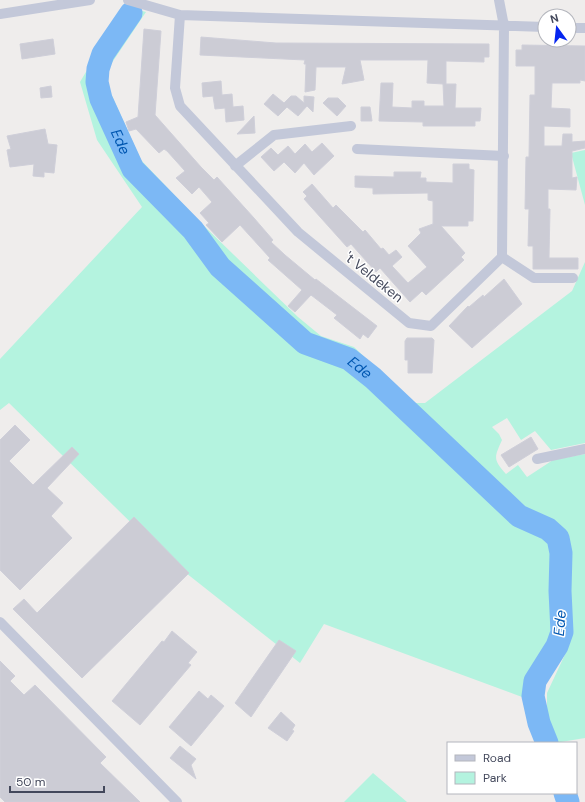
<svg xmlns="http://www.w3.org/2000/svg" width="585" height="802" font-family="'DM Sans',sans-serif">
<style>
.green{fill:#b4f3df}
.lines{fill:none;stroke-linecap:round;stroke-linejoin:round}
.river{stroke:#7cb8f5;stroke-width:23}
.building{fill:#ccccd5;stroke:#cfcfd9}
.street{stroke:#c3c8d9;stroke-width:10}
.labels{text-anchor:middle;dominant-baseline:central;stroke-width:3;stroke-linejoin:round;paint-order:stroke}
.street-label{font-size:14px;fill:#43485b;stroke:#fff}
.water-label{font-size:15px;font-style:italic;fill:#0057b1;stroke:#fff}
</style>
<rect width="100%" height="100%" fill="#efedec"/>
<path class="green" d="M 125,6 L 146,12 L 103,76 L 141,160 L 202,224 L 298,317 L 321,336 L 354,347 L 413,403 L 425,403 L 572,291 L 585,262 L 585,443 L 551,450 L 535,431 L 521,440 L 507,418 L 492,427 L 499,434 L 502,440 C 494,458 493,459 506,474 L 518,465 L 527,477 L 553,460 L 585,454 L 585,738 L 555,743 L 552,734 L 547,710 L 547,693 L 568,648 L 570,623 L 568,551 L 564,536 L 553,526 L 533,517 L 504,499 L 452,449 L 443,456 L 490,500 L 542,536 L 551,545 L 555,558 L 554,595 L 556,619 L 556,636 L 532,672 L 522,697 L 324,624 L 300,663 L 167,558 L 9,403 L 0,410 L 0,359 L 142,207 L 97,140 L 80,82 Z
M 585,150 L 585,205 L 571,153 Z
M 373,773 L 407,802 L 344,802 Z"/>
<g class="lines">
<g class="river">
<path id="s1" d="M 131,13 L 103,54 L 98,69 L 97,82 L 101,99 L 133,169 L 193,230 L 220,267 L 305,343 L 349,359 L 373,378 L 519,516 L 548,529 L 558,538 L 561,553 L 560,591 L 562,632 L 557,646 L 535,681 L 533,696 L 539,723 L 547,743"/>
<path d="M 565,793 L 568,802"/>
</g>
</g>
<path class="building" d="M 144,29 L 161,31 L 155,115 L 201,167 L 214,180 L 217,177 L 254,218 L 273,240 L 271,242 L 285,255 L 315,280 L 316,279 L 377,326 L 368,338 L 363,334 L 360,339 L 334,318 L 337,315 L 311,295 L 295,312 L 288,306 L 302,290 L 268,260 L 270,258 L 240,225 L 222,242 L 206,225 L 209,223 L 200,213 L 212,202 L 199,187 L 192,194 L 176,178 L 185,171 L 167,151 L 164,149 L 159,153 L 136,129 L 129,131 L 126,122 L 138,117 Z
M 201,37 L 276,43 L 489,44 L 489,57 L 484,57 L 484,62 L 446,61 L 446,84 L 456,84 L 455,108 L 481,108 L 480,121 L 475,121 L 475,126 L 423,126 L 423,122 L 379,121 L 381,83 L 393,83 L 392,107 L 412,108 L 412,101 L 424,101 L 424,106 L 444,106 L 443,84 L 427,83 L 428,60 L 360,60 L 364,80 L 342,84 L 346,67 L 316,67 L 315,90 L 305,92 L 306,64 L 304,64 L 305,60 L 200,55 Z
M 53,39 L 55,54 L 22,59 L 20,44 Z
M 522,45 L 585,46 L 585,81 L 580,80 L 580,83 L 552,83 L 551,108 L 570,109 L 570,127 L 544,126 L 544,146 L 562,146 L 563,134 L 572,134 L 572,142 L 585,141 L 585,148 L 572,151 L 572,178 L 577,177 L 576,190 L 548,189 L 548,209 L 550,209 L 549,258 L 578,258 L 578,269 L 533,269 L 533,246 L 528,246 L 529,209 L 525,209 L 526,157 L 529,157 L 530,95 L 535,95 L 535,66 L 516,66 L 516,50 L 522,50 Z
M 221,81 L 222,95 L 232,94 L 233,107 L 243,106 L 244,120 L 226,122 L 225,108 L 215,109 L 213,96 L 203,97 L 202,83 Z
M 51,86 L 52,97 L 41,98 L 40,88 Z
M 273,94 L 284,103 L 291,96 L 296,96 L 304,103 L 304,96 L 314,97 L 313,112 L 307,106 L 298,116 L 287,107 L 278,116 L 264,104 Z
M 328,98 L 338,98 L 346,106 L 337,116 L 323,103 Z
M 361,107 L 370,107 L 372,121 L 361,121 Z
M 254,116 L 255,133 L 237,134 Z
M 45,129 L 48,144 L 57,145 L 54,173 L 44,172 L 44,177 L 33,176 L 34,164 L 10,167 L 7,150 L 11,149 L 7,136 Z
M 322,143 L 334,156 L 314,175 L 304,163 L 295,173 L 284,162 L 274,171 L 261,157 L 271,148 L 278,155 L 288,146 L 295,154 L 305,144 L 312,152 Z
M 453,164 L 469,164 L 469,169 L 474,170 L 473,221 L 468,221 L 468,226 L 441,226 L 465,253 L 461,257 L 464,260 L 426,295 L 422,291 L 410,302 L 380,268 L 376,272 L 351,244 L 347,247 L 304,199 L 307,196 L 303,192 L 312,184 L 333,208 L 336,205 L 363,232 L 365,230 L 381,249 L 383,248 L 389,255 L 396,250 L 402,257 L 392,266 L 408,283 L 427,267 L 408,246 L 421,233 L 419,229 L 433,224 L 433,201 L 428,200 L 428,193 L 373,194 L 373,188 L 355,187 L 355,176 L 394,177 L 394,172 L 421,172 L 420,178 L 426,178 L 426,182 L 453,183 Z
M 504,279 L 522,304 L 472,348 L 449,326 L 468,306 L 469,307 L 483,295 L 484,297 Z
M 407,338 L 432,338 L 434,340 L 432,373 L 408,373 L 408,360 L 405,360 L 405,341 Z
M 15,425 L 30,440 L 9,461 L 33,485 L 72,447 L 79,454 L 47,488 L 63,503 L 51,516 L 72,538 L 20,590 L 0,570 L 0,440 Z
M 531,437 L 538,449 L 509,467 L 501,455 Z
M 134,517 L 189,573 L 82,678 L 13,609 L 24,599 L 37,613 Z
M 172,631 L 197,652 L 188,663 L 191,665 L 140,725 L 112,701 L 162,641 L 164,642 Z
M 279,640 L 296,651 L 251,717 L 235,703 Z
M 0,661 L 15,676 L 10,681 L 24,695 L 35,685 L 106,757 L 100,763 L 140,802 L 5,802 L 0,797 Z
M 199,691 L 208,699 L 211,695 L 224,706 L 191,746 L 169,727 Z
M 281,712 L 295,725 L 292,730 L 294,731 L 287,741 L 268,728 Z
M 180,746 L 196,759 L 191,765 L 196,779 L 170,758 Z"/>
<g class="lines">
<path class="street" d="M 128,0 L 180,15 L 545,27
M 0,14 L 90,0
M 180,15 L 175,88 L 180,106 L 298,232 L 409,323 L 431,326 L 502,257 L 504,26 L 499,0
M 569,28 L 585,28
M 357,149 L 504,156
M 235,166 L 274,135 L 351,126
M 502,257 L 534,278 L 573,278
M 537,459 L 585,449
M 0,622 L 177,802"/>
</g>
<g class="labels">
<g class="street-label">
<text transform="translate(374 277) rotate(39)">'t Veldeken</text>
</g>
<g class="water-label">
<text stroke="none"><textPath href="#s1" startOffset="143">Ede</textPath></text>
<text stroke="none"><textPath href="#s1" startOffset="479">Ede</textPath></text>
<text transform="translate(560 623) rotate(-85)">Ede</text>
</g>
</g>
<rect x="447" y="742" width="130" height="52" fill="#ffffff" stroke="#b4b6bd"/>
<rect x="455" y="755" width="20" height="6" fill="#c3c8d9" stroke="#b4b6bd"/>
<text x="483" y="762" font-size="12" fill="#43485b">Road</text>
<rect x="455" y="772" width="20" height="12" fill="#b4f3df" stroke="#b4b6bd"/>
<text x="483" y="782" font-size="12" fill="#43485b">Park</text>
<g transform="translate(557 28) rotate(345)"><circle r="19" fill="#ffffff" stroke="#b4b6bd"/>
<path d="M0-3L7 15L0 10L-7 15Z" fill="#0525f0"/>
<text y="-6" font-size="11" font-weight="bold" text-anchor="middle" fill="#43485b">N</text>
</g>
<path d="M10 786v6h94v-6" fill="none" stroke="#43485b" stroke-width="2"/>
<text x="16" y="786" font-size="12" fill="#43485b" stroke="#ffffff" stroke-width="3" paint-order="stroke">50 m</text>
</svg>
